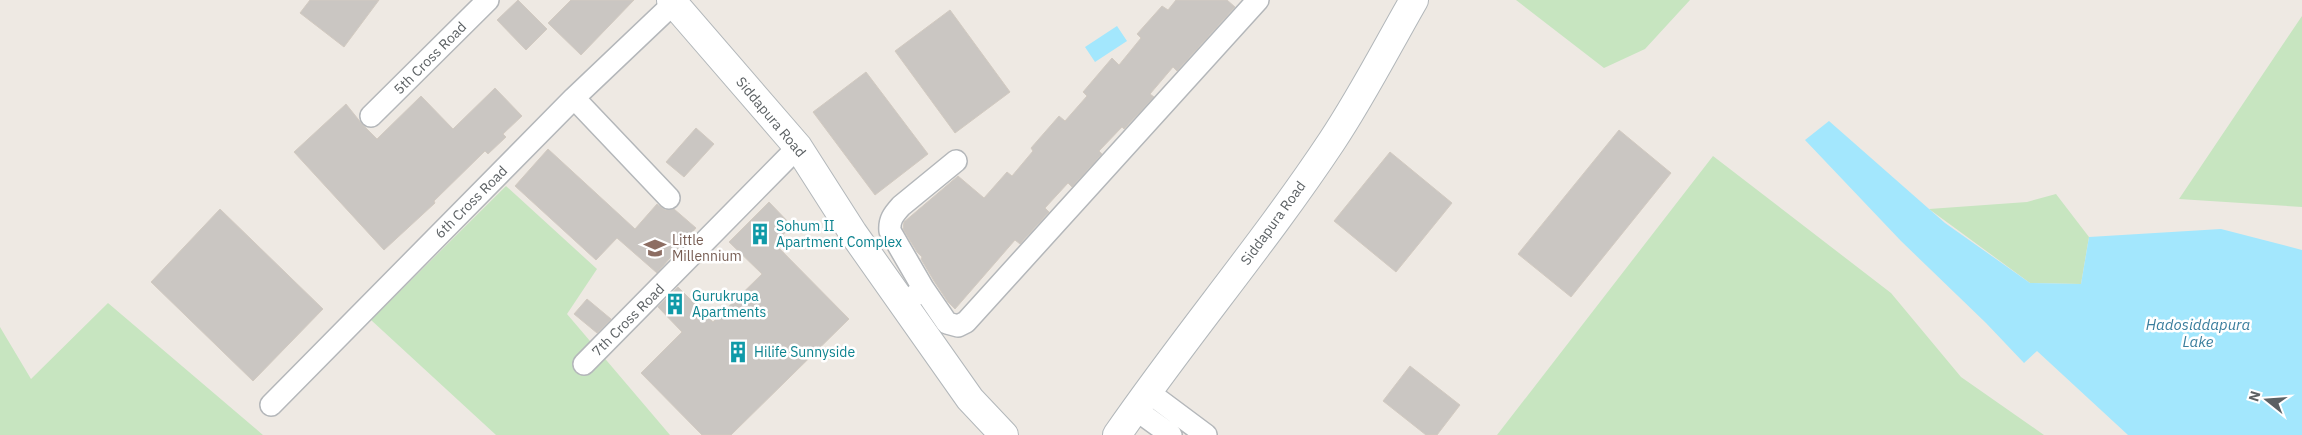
<svg xmlns="http://www.w3.org/2000/svg" width="2302" height="435" font-family="'IBM Plex Sans',sans-serif">
<style>
.green{fill:#c7e5c0}
.water{fill:#a3e7fd}
.building{fill:#cac6c2;stroke:#d2cac1}
.lines{fill:none;stroke-linecap:round;stroke-linejoin:round}
.street-casing{stroke:#b4b7ba;stroke-width:24}
.secondary-casing{stroke:#b2b7ba;stroke-width:30}
.street{stroke:#fff;stroke-width:21}
.secondary{stroke:#fff;stroke-width:28}
.labels{text-anchor:middle;dominant-baseline:central;stroke-width:5;stroke-linejoin:round;paint-order:stroke}
.street-label{font-size:14px;fill:#5b6063;stroke:#fff}
.culture-label{font-size:14px;fill:#0d838f;stroke:#fff;text-anchor:start}
.education-label{font-size:14px;fill:#785e54;stroke:#fff;text-anchor:start}
.water-label{font-size:15px;font-style:italic;fill:#3b7e9d;stroke:#fff}
</style>
<rect width="100%" height="100%" fill="#eee9e3"/>
<path class="green" d="M 1516,0 L 1690,0 L 1645,49 L 1604,68 Z
M 2302,16 L 2302,207 L 2179,199 Z
M 1713,156 L 1891,293 L 1961,377 L 2044,435 L 1497,435 Z
M 506,186 L 597,269 L 567,314 L 670,435 L 496,435 L 371,320 Z
M 2056,194 L 2089,237 L 2081,284 L 2030,283 L 1929,209 L 2027,202 Z
M 108,303 L 263,435 L 0,435 L 0,327 L 31,379 Z"/>
<path class="water" d="M 1117,26 L 1127,41 L 1095,62 L 1085,47 Z
M 1829,121 L 1945,223 L 2030,283 L 2081,284 L 2089,237 L 2221,229 L 2302,250 L 2302,435 L 2128,435 L 2037,351 L 2024,363 L 1986,323 L 1901,241 L 1805,140 Z"/>
<path class="building" d="M 310,0 L 379,0 L 344,47 L 300,13 Z
M 518,0 L 547,29 L 526,50 L 497,20 Z
M 571,0 L 634,0 L 581,55 L 548,23 Z
M 1176,0 L 1227,0 L 1235,7 L 1177,71 L 1173,67 L 1150,94 L 1154,97 L 1124,129 L 1122,127 L 1099,151 L 1102,154 L 1072,187 L 1068,183 L 1045,208 L 1049,212 L 1020,244 L 1015,240 L 955,309 L 948,302 L 934,281 L 921,259 L 922,257 L 917,252 L 903,229 L 904,222 L 958,176 L 984,198 L 1007,172 L 1012,176 L 1033,151 L 1031,148 L 1059,116 L 1065,121 L 1087,96 L 1083,92 L 1112,58 L 1119,65 L 1141,38 L 1137,34 L 1162,6 L 1168,10 Z
M 950,10 L 1010,92 L 955,133 L 895,51 Z
M 866,72 L 928,154 L 875,195 L 813,112 Z
M 495,88 L 522,116 L 503,134 L 506,137 L 488,154 L 485,151 L 434,201 L 435,203 L 384,250 L 294,152 L 346,104 L 362,124 L 377,139 L 421,96 L 453,129 Z
M 696,128 L 714,144 L 684,177 L 666,162 Z
M 1619,130 L 1671,173 L 1571,297 L 1518,254 Z
M 548,149 L 635,229 L 657,204 L 665,210 L 674,209 L 696,228 L 657,273 L 617,238 L 596,260 L 515,186 Z
M 1390,152 L 1452,203 L 1396,272 L 1334,221 Z
M 769,202 L 792,226 L 774,243 L 849,319 L 731,435 L 702,435 L 641,373 L 682,332 L 658,307 L 678,287 L 713,322 L 762,274 L 729,242 Z
M 220,209 L 323,309 L 253,381 L 151,282 Z
M 587,299 L 611,319 L 597,333 L 574,314 Z
M 1410,366 L 1460,405 L 1437,435 L 1426,435 L 1383,401 Z"/>
<g class="lines">
<g class="street-casing">
<path id="street" d="M 574,98 L 669,198
M 371,116 L 488,0
M 923,288 L 890,231 C 889,220 893,215 901,206 L 956,161
M 904,305 L 923,288 L 947,323 L 958,326 L 966,322 L 1258,0
M 584,364 L 798,147
M 1147,391 L 1206,435
M 271,405 L 574,98 L 674,3
M 1135,409 L 1171,435"/>
</g>
<g class="secondary-casing">
<path id="secondary" d="M 671,0 L 798,147 L 853,233 L 970,399 L 1004,435
M 1117,435 C 1186,335 1265,242 1332,141 C 1362,96 1387,47 1414,0"/>
</g>
<use href="#street" class="street"/>
<use href="#secondary" class="secondary"/>
</g>
<defs>
<g id="building-bare" transform="scale(1.725)"><path d="M-4-6H4V6H1V3H-1V6H-4ZM-2.5-4.3h1.7v1.8h-1.7ZM.8-4.3h1.7v1.8H.8ZM-2.5-1h1.7V.8h-1.7ZM.8-1h1.7V.8H.8Z" fill="#0f9aa8" stroke="#fff" stroke-width="2.5" paint-order="stroke"/></g>
<g id="school-bare" transform="scale(1.725)"><path d="M0-5L7-2L0 1L-7-2ZM-4 1L0 2.5L4 1V4Q0 6-4 4Z" fill="#8d6e63" stroke="#fff" stroke-width="2.5" paint-order="stroke"/></g>
</defs>
<g fill-rule="evenodd">
<use href="#building-bare" x="760" y="234"/>
<use href="#school-bare" x="655" y="248"/>
<use href="#building-bare" x="675" y="304"/>
<use href="#building-bare" x="738" y="352"/>
</g>
<g class="labels">
<g class="street-label">
<text transform="translate(430 58) rotate(-45)">5th Cross Road</text>
<text transform="translate(771 117) rotate(50)">Siddapura Road</text>
<text transform="translate(471 202) rotate(-45)">6th Cross Road</text>
<text transform="translate(1273 223) rotate(-54)">Siddapura Road</text>
<text transform="translate(628 320) rotate(-45)">7th Cross Road</text>
</g>
<g class="culture-label">
<text x="776" y="226">Sohum II<tspan x="776" dy="16">Apartment Complex</tspan></text>
<text x="692" y="296">Gurukrupa<tspan x="692" dy="16">Apartments</tspan></text>
<text x="754" y="352">Hilife Sunnyside</text>
</g>
<g class="education-label">
<text x="672" y="240">Little<tspan x="672" dy="16">Millennium</tspan></text>
</g>
<g class="water-label">
<text x="2198" y="324">Hadosiddapura<tspan x="2198" dy="17">Lake</tspan></text>
</g>
</g>
<g transform="translate(2267 400) rotate(287)" stroke="#ffffff" stroke-width="4" paint-order="stroke">
<path d="M0-4L9 19L0 12L-9 19Z" fill="#5b6063"/>
<text y="-8" font-size="14" font-weight="bold" text-anchor="middle" fill="#5b6063">N</text>
</g>
</svg>
